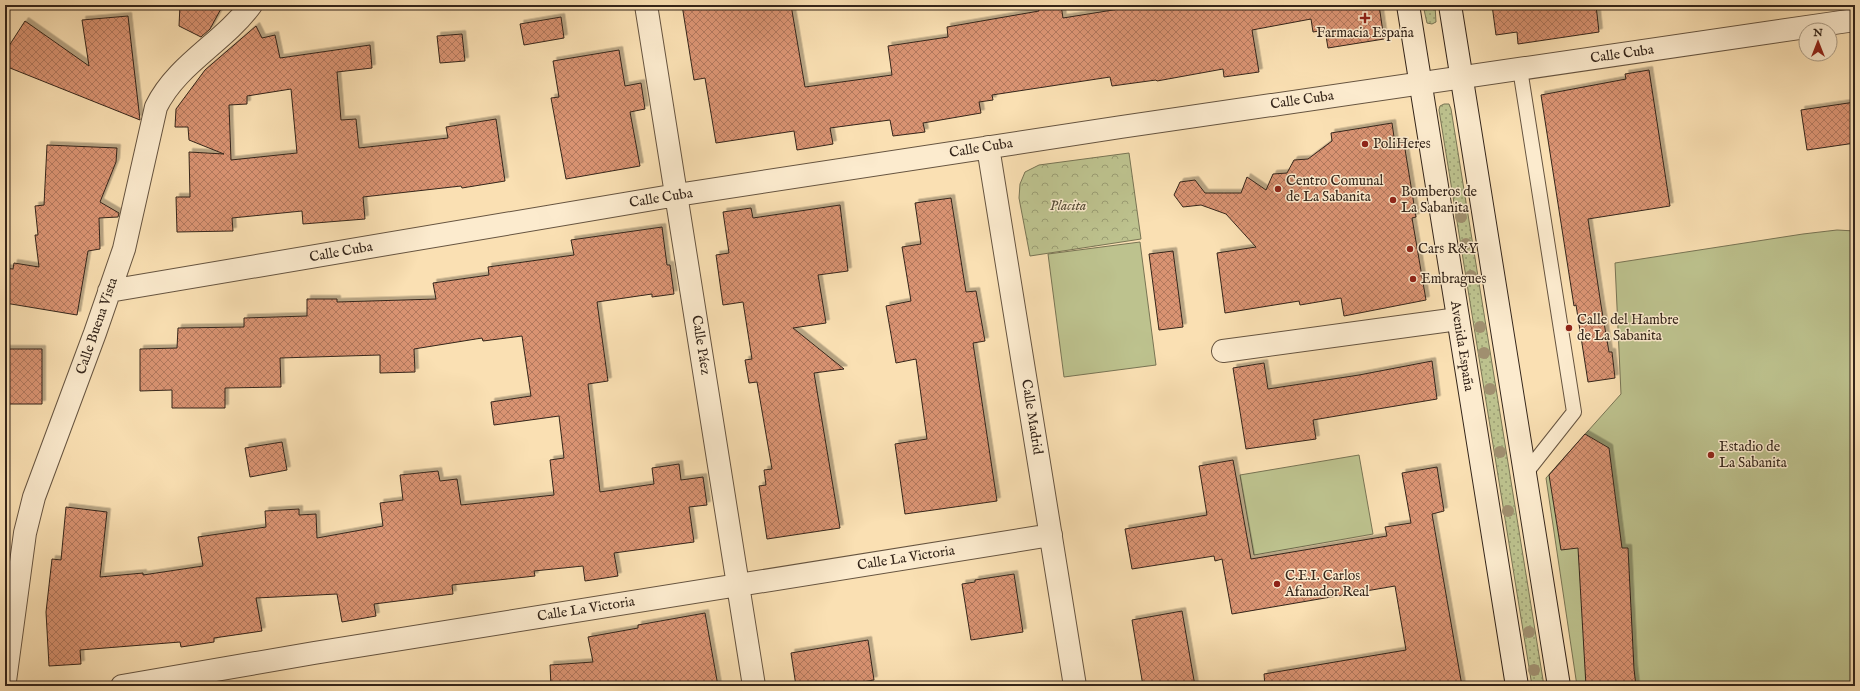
<svg xmlns="http://www.w3.org/2000/svg" width="1860" height="691" font-family="'IM FELL English',serif">
<style>
.grass{fill:url(#grass-dots);stroke:#787454}
.park{fill:url(#park-crowns);stroke:#787454}
.pitch{fill:#bdc28e;stroke:#787454}
.building{fill:url(#building-cross-hatch);stroke:#34251a;fill-rule:evenodd;filter:url(#shadow)}
.lines{fill:none;stroke-linecap:round;stroke-linejoin:round}
.lane-casing{stroke:#665440;stroke-width:16}
.street-casing{stroke:#665440;stroke-width:24}
.secondary-casing{stroke:#34251a;stroke-width:24}
.lane{stroke:#fcebce;stroke-width:14}
.street{stroke:#fcebce;stroke-width:22}
.secondary{stroke:#fcebce;stroke-width:22}
.tree{fill:#a08f6f}
.poi-dot{fill:#8f2418;stroke:#fcebce;stroke-width:1.5}
.labels{text-anchor:middle;dominant-baseline:central;stroke-width:3;stroke-linejoin:round;paint-order:stroke}
.poi-label{font-size:14px;fill:#34251a;stroke:#fcebce;text-anchor:start}
.street-label{font-size:14px;fill:#34251a;stroke:#fcebce}
.park-label{font-size:14px;font-style:italic;fill:#564c37;stroke:#fcebce}
</style>
<defs>
<pattern id="grass-dots" width="8" height="8" patternUnits="userSpaceOnUse"><rect width="8" height="8" fill="#bdc28e"/><path d="M2 2h.1M6 6h.1" fill="none" stroke="#9a9d73" stroke-width="1.8" stroke-linecap="round"/></pattern>
<pattern id="park-crowns" width="20" height="18" patternUnits="userSpaceOnUse"><rect width="20" height="18" fill="#bdc28e"/><path d="M2 6a3 3 0 1 1 6 0M12 15a3 3 0 1 1 6 0" fill="none" stroke="#9a9d73"/></pattern>
<pattern id="building-cross-hatch" width="8" height="8" patternUnits="userSpaceOnUse"><rect width="8" height="8" fill="#d99372"/><path d="M0 0l8 8M0 8l8-8" fill="none" stroke="#b1785d"/></pattern>
<filter id="shadow"><feDropShadow dx="3.5" dy="-3.5" stdDeviation="0" flood-color="#0004"/></filter>
</defs>
<rect width="100%" height="100%" fill="#fae0b3"/>
<filter id="stains"><feTurbulence type="fractalNoise" baseFrequency=".005" numOctaves="4"/><feColorMatrix values="0 0 0 0 .2 0 0 0 0 .09 0 0 0 0 .02 0 0 0 .5 -.17"/></filter>
<radialGradient id="worn" r=".72"><stop offset=".6" stop-color="#630" stop-opacity="0"/><stop offset="1" stop-color="#630" stop-opacity=".3"/></radialGradient>
<path class="grass" d="M 1423,5 L 1435,5 L 1436,22 L 1432,24 L 1427,23 Z
M 1444,104 L 1449,104 L 1451,109 L 1544,686 L 1532,686 L 1439,110 L 1440,106 Z"/>
<path class="park" d="M 1129,153 L 1141,239 L 1030,256 L 1019,198 L 1020,184 L 1025,172 L 1039,165 Z"/>
<path class="pitch" d="M 1837,230 L 1855,231 L 1855,686 L 1577,686 L 1546,478 L 1621,394 L 1615,263 L 1803,234 Z
M 1140,242 L 1156,365 L 1064,377 L 1048,254 Z
M 1359,455 L 1373,534 L 1254,555 L 1240,475 Z"/>
<path class="building" d="M 180,5 L 223,5 L 210,29 L 201,37 L 179,26 Z
M 682,5 L 791,5 L 805,87 L 892,75 L 888,46 L 948,37 L 947,27 L 1039,11 L 1038,5 L 1061,5 L 1063,18 L 1144,5 L 1379,5 L 1384,39 L 1328,48 L 1325,30 L 1313,32 L 1311,19 L 1252,30 L 1259,72 L 1224,77 L 1223,69 L 1157,81 L 1156,80 L 1112,86 L 1110,77 L 992,95 L 993,100 L 979,102 L 981,113 L 923,123 L 925,132 L 893,136 L 890,120 L 830,128 L 833,144 L 797,150 L 794,131 L 716,143 L 705,78 L 694,80 Z
M 1492,5 L 1596,5 L 1599,32 L 1518,44 L 1517,32 L 1496,35 Z
M 128,16 L 140,120 L 5,66 L 5,52 L 25,21 L 89,66 L 82,20 Z
M 561,17 L 564,38 L 524,45 L 520,24 Z
M 256,26 L 262,38 L 275,35 L 280,58 L 370,45 L 372,68 L 337,72 L 341,120 L 356,119 L 359,148 L 448,138 L 446,127 L 496,119 L 505,181 L 462,188 L 461,186 L 363,197 L 365,219 L 303,224 L 302,211 L 232,218 L 233,231 L 177,232 L 176,197 L 190,197 L 189,152 L 224,154 L 189,140 L 188,127 L 175,127 L 176,109 L 205,70 ZM 291,89 L 297,153 L 231,160 L 229,105 L 247,104 L 247,96 Z
M 462,34 L 465,61 L 440,63 L 437,36 Z
M 619,50 L 625,86 L 641,83 L 645,109 L 630,112 L 640,166 L 566,179 L 551,98 L 559,97 L 553,61 Z
M 1649,70 L 1670,206 L 1588,219 L 1601,305 L 1609,352 L 1612,352 L 1615,378 L 1588,382 L 1576,305 L 1574,306 L 1541,95 L 1626,79 L 1625,74 Z
M 1855,102 L 1855,143 L 1807,150 L 1801,110 Z
M 1392,123 L 1395,144 L 1404,143 L 1416,217 L 1412,218 L 1426,300 L 1344,316 L 1341,298 L 1300,305 L 1299,301 L 1225,313 L 1217,253 L 1256,247 L 1226,214 L 1201,205 L 1183,207 L 1174,195 L 1180,182 L 1195,180 L 1205,193 L 1241,193 L 1247,177 L 1266,190 L 1273,174 L 1287,173 L 1294,160 L 1308,159 L 1332,141 L 1331,133 Z
M 47,145 L 117,148 L 116,162 L 100,202 L 119,213 L 118,217 L 99,218 L 100,249 L 88,251 L 77,315 L 5,303 L 5,268 L 13,269 L 14,263 L 39,267 L 35,235 L 38,235 L 35,206 L 44,205 Z
M 951,198 L 966,292 L 976,291 L 985,341 L 973,343 L 997,501 L 905,514 L 895,444 L 927,439 L 916,359 L 896,363 L 886,306 L 911,301 L 902,247 L 921,244 L 915,203 Z
M 840,205 L 848,271 L 818,275 L 826,323 L 793,328 L 844,369 L 814,373 L 840,528 L 767,539 L 759,486 L 766,485 L 764,470 L 772,469 L 757,382 L 749,383 L 745,360 L 752,359 L 743,302 L 723,305 L 716,255 L 729,253 L 723,212 L 751,208 L 753,218 Z
M 662,227 L 667,265 L 670,265 L 674,294 L 652,297 L 652,294 L 597,302 L 608,381 L 588,384 L 600,492 L 654,484 L 652,468 L 679,464 L 681,480 L 703,477 L 707,505 L 689,507 L 694,542 L 614,553 L 618,576 L 585,581 L 583,566 L 534,571 L 535,576 L 452,585 L 453,594 L 374,604 L 376,616 L 342,622 L 337,594 L 256,598 L 262,631 L 214,638 L 214,642 L 181,647 L 180,642 L 80,650 L 81,664 L 49,666 L 46,612 L 52,559 L 61,560 L 66,507 L 107,512 L 100,577 L 143,573 L 143,575 L 203,566 L 198,537 L 266,527 L 265,511 L 299,509 L 299,515 L 316,514 L 317,538 L 383,526 L 380,503 L 403,500 L 400,475 L 438,471 L 440,481 L 457,479 L 461,505 L 554,495 L 550,460 L 564,458 L 559,416 L 494,425 L 491,402 L 531,396 L 522,336 L 483,341 L 482,338 L 414,349 L 415,372 L 380,373 L 380,355 L 280,358 L 281,387 L 225,388 L 225,408 L 172,408 L 172,390 L 140,391 L 140,349 L 177,348 L 178,328 L 244,327 L 244,318 L 307,316 L 307,299 L 337,299 L 337,302 L 436,299 L 433,283 L 489,275 L 488,267 L 574,255 L 571,240 Z
M 1173,251 L 1183,327 L 1159,330 L 1149,254 Z
M 5,349 L 42,349 L 42,404 L 5,404 Z
M 1432,361 L 1437,399 L 1313,420 L 1316,439 L 1246,449 L 1233,368 L 1264,363 L 1268,389 L 1359,375 Z
M 1585,434 L 1609,448 L 1622,548 L 1628,548 L 1634,669 L 1636,686 L 1586,686 L 1578,548 L 1561,550 L 1549,475 Z
M 282,442 L 287,470 L 250,477 L 245,448 Z
M 1233,460 L 1251,559 L 1387,536 L 1385,527 L 1411,523 L 1402,473 L 1437,467 L 1444,511 L 1432,514 L 1462,686 L 1265,686 L 1264,674 L 1406,650 L 1395,586 L 1232,614 L 1222,559 L 1215,561 L 1214,556 L 1132,569 L 1125,529 L 1207,515 L 1199,466 Z
M 1014,574 L 1023,632 L 971,640 L 962,584 L 975,582 L 975,580 Z
M 1182,611 L 1195,686 L 1143,686 L 1132,620 Z
M 705,613 L 718,686 L 551,686 L 550,665 L 593,662 L 588,637 L 638,628 L 638,625 Z
M 868,640 L 874,680 L 839,686 L 796,686 L 791,653 Z"/>
<g class="lines">
<g class="lane-casing">
<path id="lane" d="M 1520,69 L 1574,412 L 1525,474"/>
</g>
<g class="street-casing">
<path id="street" d="M 646,5 L 754,686
M 988,147 L 1075,686
M 109,291 L 677,195 L 1121,127 L 1855,20
M 1223,351 L 1458,319
M 5,681 L 25,533 L 34,497 L 95,333 L 124,249 L 156,107 C 177,64 223,43 251,5
M 122,686 L 314,653 L 1051,535"/>
</g>
<g class="secondary-casing">
<path id="secondary" d="M 1408,5 L 1517,686
M 1450,5 L 1559,686"/>
</g>
<use href="#lane" class="lane"/>
<use href="#street" class="street"/>
<use href="#secondary" class="secondary"/>
</g>
<g class="tree">
<circle cx="1461" cy="217" r="6"/>
<circle cx="1466" cy="244" r="6"/>
<circle cx="1471" cy="276" r="6"/>
<circle cx="1480" cy="327" r="6"/>
<circle cx="1484" cy="353" r="6"/>
<circle cx="1490" cy="389" r="6"/>
<circle cx="1500" cy="452" r="6"/>
<circle cx="1508" cy="511" r="6"/>
<circle cx="1529" cy="632" r="6"/>
<circle cx="1534" cy="670" r="6"/>
</g>
<g class="poi-dot">
<path d="M1363 12h4v4h4v4h-4v4h-4v-4h-4v-4h4z"/>
<circle cx="1365" cy="144" r="4"/>
<circle cx="1278" cy="189" r="4"/>
<circle cx="1393" cy="200" r="4"/>
<circle cx="1410" cy="249" r="4"/>
<circle cx="1413" cy="279" r="4"/>
<circle cx="1569" cy="328" r="4"/>
<circle cx="1711" cy="455" r="4"/>
<circle cx="1277" cy="584" r="4"/>
</g>
<g class="labels">
<g class="poi-label">
<text x="1365" y="33" text-anchor="middle">Farmacia España</text>
<text x="1373" y="144">PoliHeres</text>
<text x="1286" y="181">Centro Comunal<tspan x="1286" dy="16">de La Sabanita</tspan></text>
<text x="1401" y="192">Bomberos de<tspan x="1401" dy="16">La Sabanita</tspan></text>
<text x="1418" y="249">Cars R&amp;Y</text>
<text x="1421" y="279">Embragues</text>
<text x="1577" y="320">Calle del Hambre<tspan x="1577" dy="16">de La Sabanita</tspan></text>
<text x="1719" y="447">Estadio de<tspan x="1719" dy="16">La Sabanita</tspan></text>
<text x="1285" y="576">C.E.I. Carlos<tspan x="1285" dy="16">Afanador Real</tspan></text>
</g>
<g class="street-label">
<text transform="translate(1622 54) rotate(-8)">Calle Cuba</text>
<text transform="translate(1302 100) rotate(-8)">Calle Cuba</text>
<text transform="translate(981 148) rotate(-9)">Calle Cuba</text>
<text transform="translate(661 198) rotate(-9)">Calle Cuba</text>
<text transform="translate(341 252) rotate(-10)">Calle Cuba</text>
<text transform="translate(97 326) rotate(-71)">Calle Buena Vista</text>
<text transform="translate(701 345) rotate(81)">Calle Páez</text>
<text transform="translate(1462 346) rotate(81)">Avenida España</text>
<text transform="translate(1032 417) rotate(81)">Calle Madrid</text>
<text transform="translate(906 558) rotate(-9)">Calle La Victoria</text>
<text transform="translate(586 609) rotate(-9)">Calle La Victoria</text>
</g>
<g class="park-label">
<text x="1068" y="206">Placita</text>
</g>
</g>
<rect width="1860" height="691" fill="none" stroke="#fae0b3" stroke-width="20"/>
<rect x="6" y="6" width="1848" height="679" fill="none" stroke="#34251a" stroke-width="2"/>
<rect x="10" y="10" width="1840" height="671" fill="none" stroke="#34251a"/>
<g transform="translate(1818 42)"><circle r="19" fill="#fcebce" stroke="#ac9c86"/>
<path d="M0-3L7 15L0 10L-7 15Z" fill="#8f2418"/>
<text y="-6" font-size="11" font-weight="bold" text-anchor="middle" fill="#34251a">N</text>
</g>
<rect width="100%" height="100%" filter="url(#stains)"/>
<rect width="100%" height="100%" fill="url(#worn)"/>
</svg>
